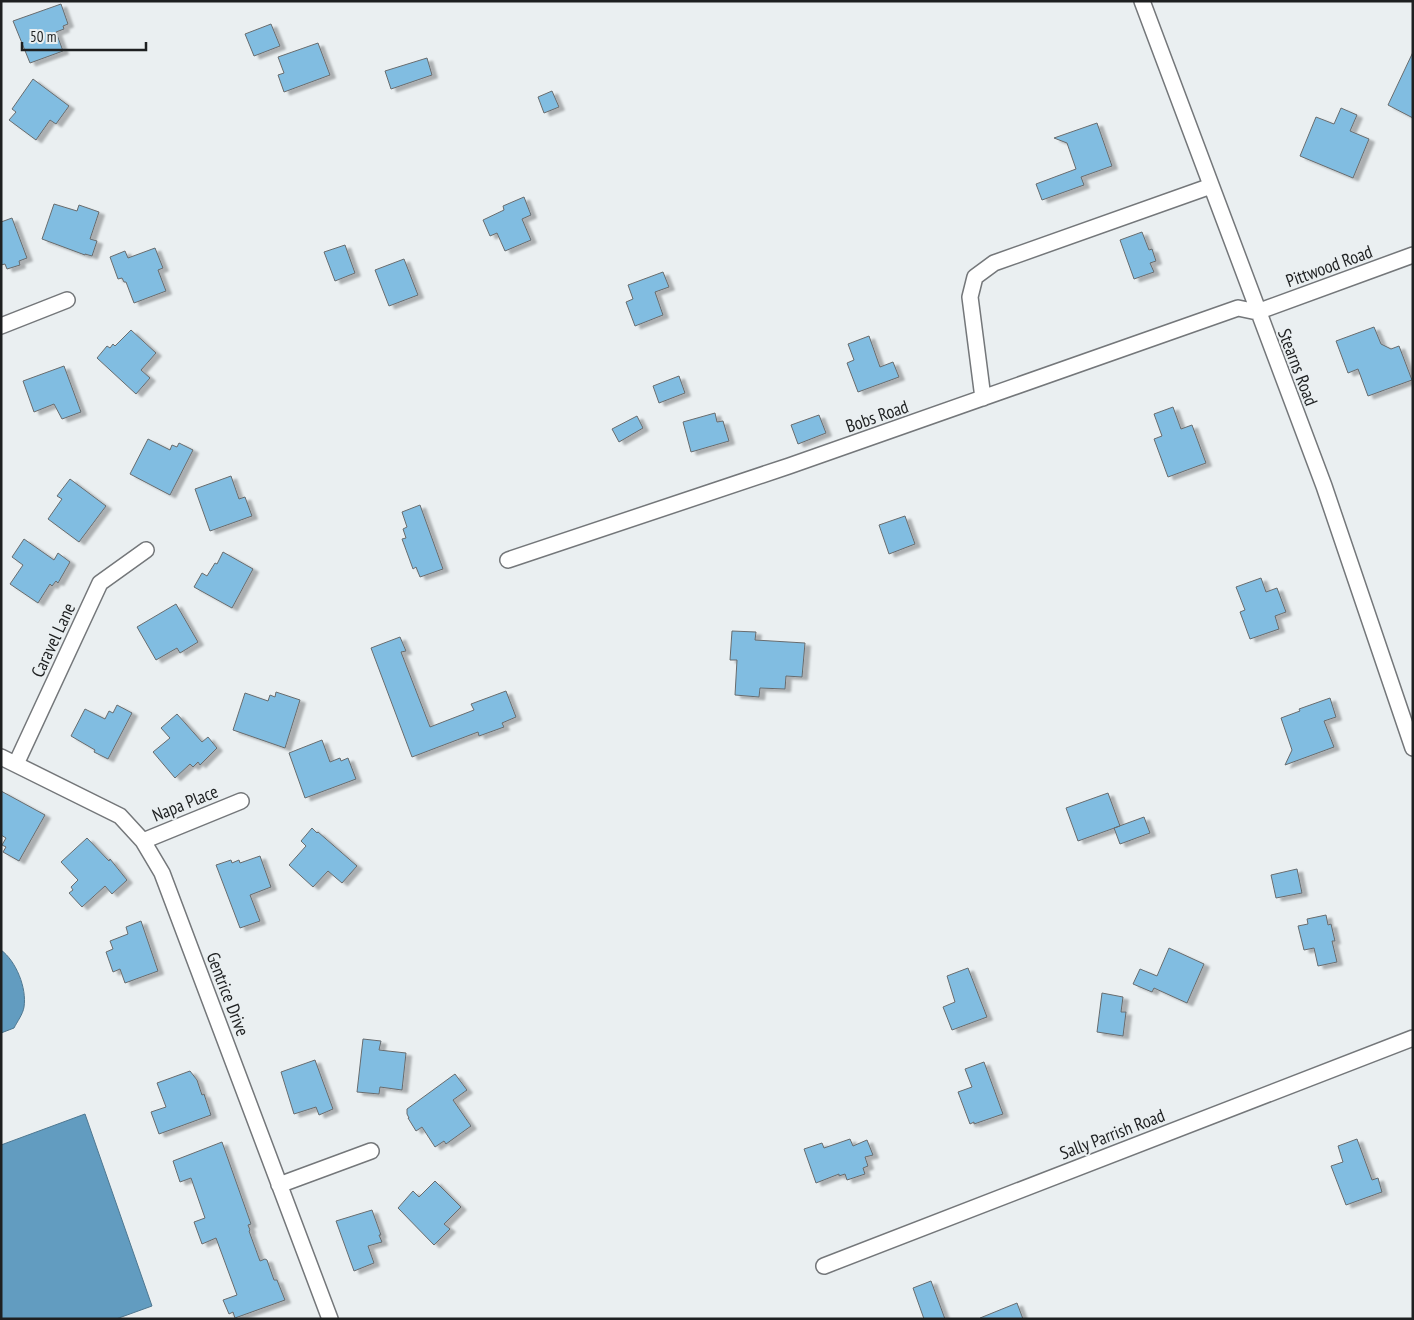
<svg xmlns="http://www.w3.org/2000/svg" width="1414" height="1320" font-family="'PT Sans Narrow',sans-serif">
<style>
.water{fill:#629cc0;stroke:#4e7790}
.building{fill:#81bde1;stroke:#686c6e;filter:url(#shadow)}
.lines{fill:none;stroke-linecap:round;stroke-linejoin:round}
.street-casing{stroke:#74777a;stroke-width:18}
.street{stroke:#fff;stroke-width:15}
.labels{text-anchor:middle;dominant-baseline:central;stroke-width:4;stroke-linejoin:round;paint-order:stroke}
.street-label{font-size:18px;fill:#1e2021;stroke:#eaeff1}
</style>
<defs>
<filter id="shadow"><feDropShadow dx="5.5" dy="3" stdDeviation="1" flood-color="#0004"/></filter>
</defs>
<rect width="100%" height="100%" fill="#eaeff1"/>
<path class="water" d="M 1,950 C 16,961 27,988 24,1007 C 23,1014 17,1022 14,1028 L 1,1033 Z
M 85,1114 L 152,1306 L 116,1319 L 1,1319 L 1,1145 Z"/>
<path class="building" d="M 61,4 L 68,24 L 63,26 L 64,29 L 56,32 L 63,51 L 30,63 L 13,21 Z
M 271,24 L 280,46 L 254,56 L 245,34 Z
M 318,43 L 330,75 L 284,92 L 278,75 L 284,73 L 278,57 Z
M 1413,52 L 1413,118 L 1388,105 Z
M 427,58 L 432,75 L 391,89 L 385,71 Z
M 33,79 L 69,106 L 56,124 L 50,120 L 36,140 L 9,120 L 16,112 L 12,109 Z
M 552,91 L 559,107 L 544,113 L 538,97 Z
M 1341,108 L 1357,115 L 1350,131 L 1369,139 L 1353,178 L 1300,156 L 1316,117 L 1334,124 Z
M 1097,123 L 1112,166 L 1081,177 L 1084,185 L 1042,200 L 1036,184 L 1076,169 L 1067,143 L 1054,138 Z
M 524,197 L 531,215 L 522,219 L 531,240 L 505,251 L 497,233 L 490,236 L 483,220 L 504,210 L 503,206 Z
M 54,204 L 77,211 L 79,205 L 99,212 L 90,239 L 97,241 L 92,256 L 85,254 L 85,255 L 42,239 Z
M 12,218 L 27,258 L 19,261 L 20,265 L 7,269 L 5,264 L 1,265 L 1,222 Z
M 1142,232 L 1149,250 L 1152,249 L 1156,261 L 1150,263 L 1154,272 L 1134,279 L 1120,240 Z
M 345,245 L 355,273 L 335,281 L 324,252 Z
M 155,248 L 163,268 L 158,270 L 166,291 L 134,303 L 126,282 L 124,282 L 122,278 L 118,279 L 110,257 L 125,251 L 128,258 Z
M 404,259 L 418,295 L 389,306 L 375,270 Z
M 663,272 L 669,287 L 655,292 L 663,315 L 635,326 L 626,302 L 633,299 L 628,285 Z
M 1374,327 L 1381,344 L 1391,349 L 1399,346 L 1412,380 L 1368,396 L 1358,369 L 1348,373 L 1336,341 Z
M 131,330 L 156,353 L 141,370 L 150,378 L 136,394 L 97,358 L 107,346 L 110,348 L 113,344 L 115,346 Z
M 869,336 L 880,367 L 893,362 L 899,377 L 858,392 L 847,363 L 854,360 L 848,344 Z
M 64,366 L 81,412 L 62,419 L 54,404 L 34,412 L 23,381 Z
M 679,376 L 685,393 L 659,403 L 653,386 Z
M 1173,407 L 1181,429 L 1192,425 L 1206,463 L 1168,477 L 1154,439 L 1162,436 L 1154,414 Z
M 715,413 L 717,422 L 723,421 L 729,441 L 691,452 L 683,422 Z
M 819,415 L 826,433 L 798,444 L 791,425 Z
M 637,416 L 643,428 L 619,442 L 612,429 Z
M 148,439 L 170,450 L 172,445 L 177,447 L 179,443 L 193,450 L 170,495 L 130,474 Z
M 231,476 L 239,499 L 245,497 L 252,516 L 210,531 L 195,489 Z
M 70,479 L 106,506 L 79,542 L 48,519 L 62,499 L 57,496 Z
M 420,505 L 443,569 L 420,577 L 416,567 L 413,569 L 402,539 L 406,538 L 403,529 L 407,527 L 402,512 Z
M 905,516 L 915,544 L 889,554 L 879,525 Z
M 24,539 L 54,560 L 58,553 L 70,562 L 58,583 L 56,581 L 52,586 L 50,584 L 38,603 L 10,584 L 23,565 L 12,557 Z
M 223,552 L 253,569 L 232,608 L 194,587 L 202,573 L 207,576 L 215,563 L 217,564 Z
M 1261,578 L 1266,592 L 1277,588 L 1286,612 L 1275,616 L 1279,629 L 1250,639 L 1240,612 L 1245,610 L 1236,587 Z
M 176,604 L 198,642 L 180,653 L 177,648 L 156,660 L 137,627 Z
M 732,631 L 756,632 L 755,640 L 805,643 L 802,677 L 786,676 L 785,689 L 760,688 L 759,697 L 735,695 L 737,660 L 730,660 Z
M 400,637 L 406,651 L 401,652 L 430,727 L 474,710 L 471,704 L 506,691 L 516,717 L 502,723 L 504,727 L 479,736 L 478,732 L 412,757 L 371,648 Z
M 276,692 L 300,700 L 285,748 L 233,730 L 245,693 L 268,701 L 270,695 L 275,697 Z
M 1330,698 L 1336,717 L 1324,721 L 1334,747 L 1285,765 L 1292,750 L 1281,718 L 1300,711 L 1299,709 Z
M 117,705 L 132,713 L 108,759 L 94,752 L 95,750 L 71,736 L 85,709 L 105,719 L 109,711 L 113,713 Z
M 177,714 L 202,742 L 208,737 L 217,748 L 200,765 L 198,762 L 193,767 L 190,764 L 175,778 L 153,752 L 170,738 L 161,728 Z
M 322,740 L 330,762 L 340,758 L 341,761 L 348,758 L 356,779 L 305,798 L 289,753 Z
M 1,791 L 45,815 L 19,861 L 3,852 L 6,847 L 2,845 L 6,838 L 1,835 Z
M 1108,793 L 1120,826 L 1078,841 L 1066,808 Z
M 1144,817 L 1150,833 L 1120,844 L 1114,828 Z
M 312,828 L 317,833 L 318,832 L 357,866 L 342,883 L 328,871 L 313,887 L 289,865 L 306,846 L 301,841 Z
M 87,838 L 109,861 L 110,859 L 127,880 L 112,894 L 105,886 L 82,907 L 69,893 L 73,890 L 71,887 L 78,880 L 61,862 Z
M 260,856 L 271,887 L 250,895 L 260,921 L 240,928 L 216,865 L 231,860 L 232,863 L 239,860 L 240,863 Z
M 1297,869 L 1302,893 L 1276,898 L 1271,875 Z
M 1326,915 L 1328,925 L 1331,924 L 1335,941 L 1332,941 L 1337,962 L 1318,966 L 1314,948 L 1304,950 L 1298,926 L 1308,924 L 1307,919 Z
M 141,921 L 158,971 L 125,983 L 120,969 L 113,972 L 106,952 L 113,949 L 110,941 L 128,934 L 126,927 Z
M 1169,948 L 1204,964 L 1187,1003 L 1154,988 L 1152,992 L 1133,984 L 1140,969 L 1157,976 Z
M 968,968 L 987,1017 L 952,1030 L 943,1007 L 955,1002 L 947,976 Z
M 1102,993 L 1123,997 L 1121,1012 L 1126,1012 L 1123,1036 L 1097,1032 Z
M 363,1039 L 381,1041 L 379,1050 L 406,1053 L 402,1090 L 380,1087 L 379,1094 L 357,1092 Z
M 315,1060 L 333,1109 L 319,1115 L 316,1107 L 294,1114 L 281,1072 Z
M 984,1062 L 1003,1114 L 974,1124 L 974,1122 L 970,1124 L 958,1092 L 972,1087 L 965,1069 Z
M 190,1071 L 197,1080 L 202,1095 L 204,1094 L 211,1115 L 159,1134 L 151,1112 L 166,1107 L 157,1083 Z
M 455,1074 L 467,1090 L 453,1100 L 471,1126 L 446,1144 L 444,1141 L 435,1147 L 422,1127 L 416,1131 L 408,1118 L 409,1118 L 407,1114 L 407,1109 Z
M 850,1139 L 853,1146 L 867,1140 L 873,1155 L 865,1157 L 868,1166 L 863,1168 L 865,1174 L 847,1180 L 845,1174 L 839,1176 L 839,1174 L 816,1183 L 804,1149 L 822,1143 L 824,1148 Z
M 1357,1139 L 1372,1180 L 1378,1178 L 1382,1192 L 1346,1205 L 1331,1166 L 1343,1162 L 1338,1146 Z
M 222,1142 L 251,1224 L 248,1225 L 250,1230 L 249,1231 L 260,1261 L 265,1259 L 267,1260 L 274,1280 L 277,1280 L 285,1300 L 235,1318 L 233,1312 L 229,1314 L 223,1300 L 237,1295 L 216,1238 L 202,1244 L 194,1222 L 205,1218 L 191,1178 L 180,1182 L 173,1161 Z
M 435,1181 L 461,1207 L 444,1224 L 450,1229 L 434,1245 L 398,1208 L 413,1191 L 419,1197 Z
M 372,1210 L 381,1235 L 379,1235 L 382,1242 L 368,1246 L 374,1263 L 354,1271 L 336,1221 Z
M 931,1281 L 945,1319 L 924,1319 L 913,1288 Z
M 1017,1303 L 1023,1319 L 980,1319 L 980,1318 Z"/>
<g class="lines">
<g class="street-casing">
<path id="street" d="M 1142,1 L 1324,486 L 1413,748
M 1,326 L 67,300
M 983,398 L 970,297 L 975,277 L 994,263 L 1211,186
M 508,560 L 789,466 L 1238,308 L 1257,312 L 1413,255
M 1,757 L 120,816 L 143,841 L 162,873 L 330,1319
M 16,764 L 100,583 L 146,550
M 143,841 L 241,801
M 279,1185 L 371,1151
M 824,1266 L 1413,1038"/>
</g>
<use href="#street" class="street"/>
</g>
<g class="labels">
<g class="street-label">
<text transform="translate(1329 266) rotate(-20)">Pittwood Road</text>
<text transform="translate(1298 367) rotate(69)">Stearns Road</text>
<text transform="translate(877 416) rotate(-19)">Bobs Road</text>
<text transform="translate(53 640) rotate(-65)">Caravel Lane</text>
<text transform="translate(185 803) rotate(-22)">Napa Place</text>
<text transform="translate(228 994) rotate(69)">Gentrice Drive</text>
<text transform="translate(1112 1134) rotate(-21)">Sally Parrish Road</text>
</g>
</g>
<rect width="1414" height="1320" fill="none" stroke="#1e2021" stroke-width="5"/>
<path d="M22 42v8h124v-8" fill="none" stroke="#1e2021" stroke-width="2.5"/>
<text x="30" y="42" font-size="15" fill="#1e2021" stroke="#eaeff1" stroke-width="4" paint-order="stroke">50 m</text>
</svg>
